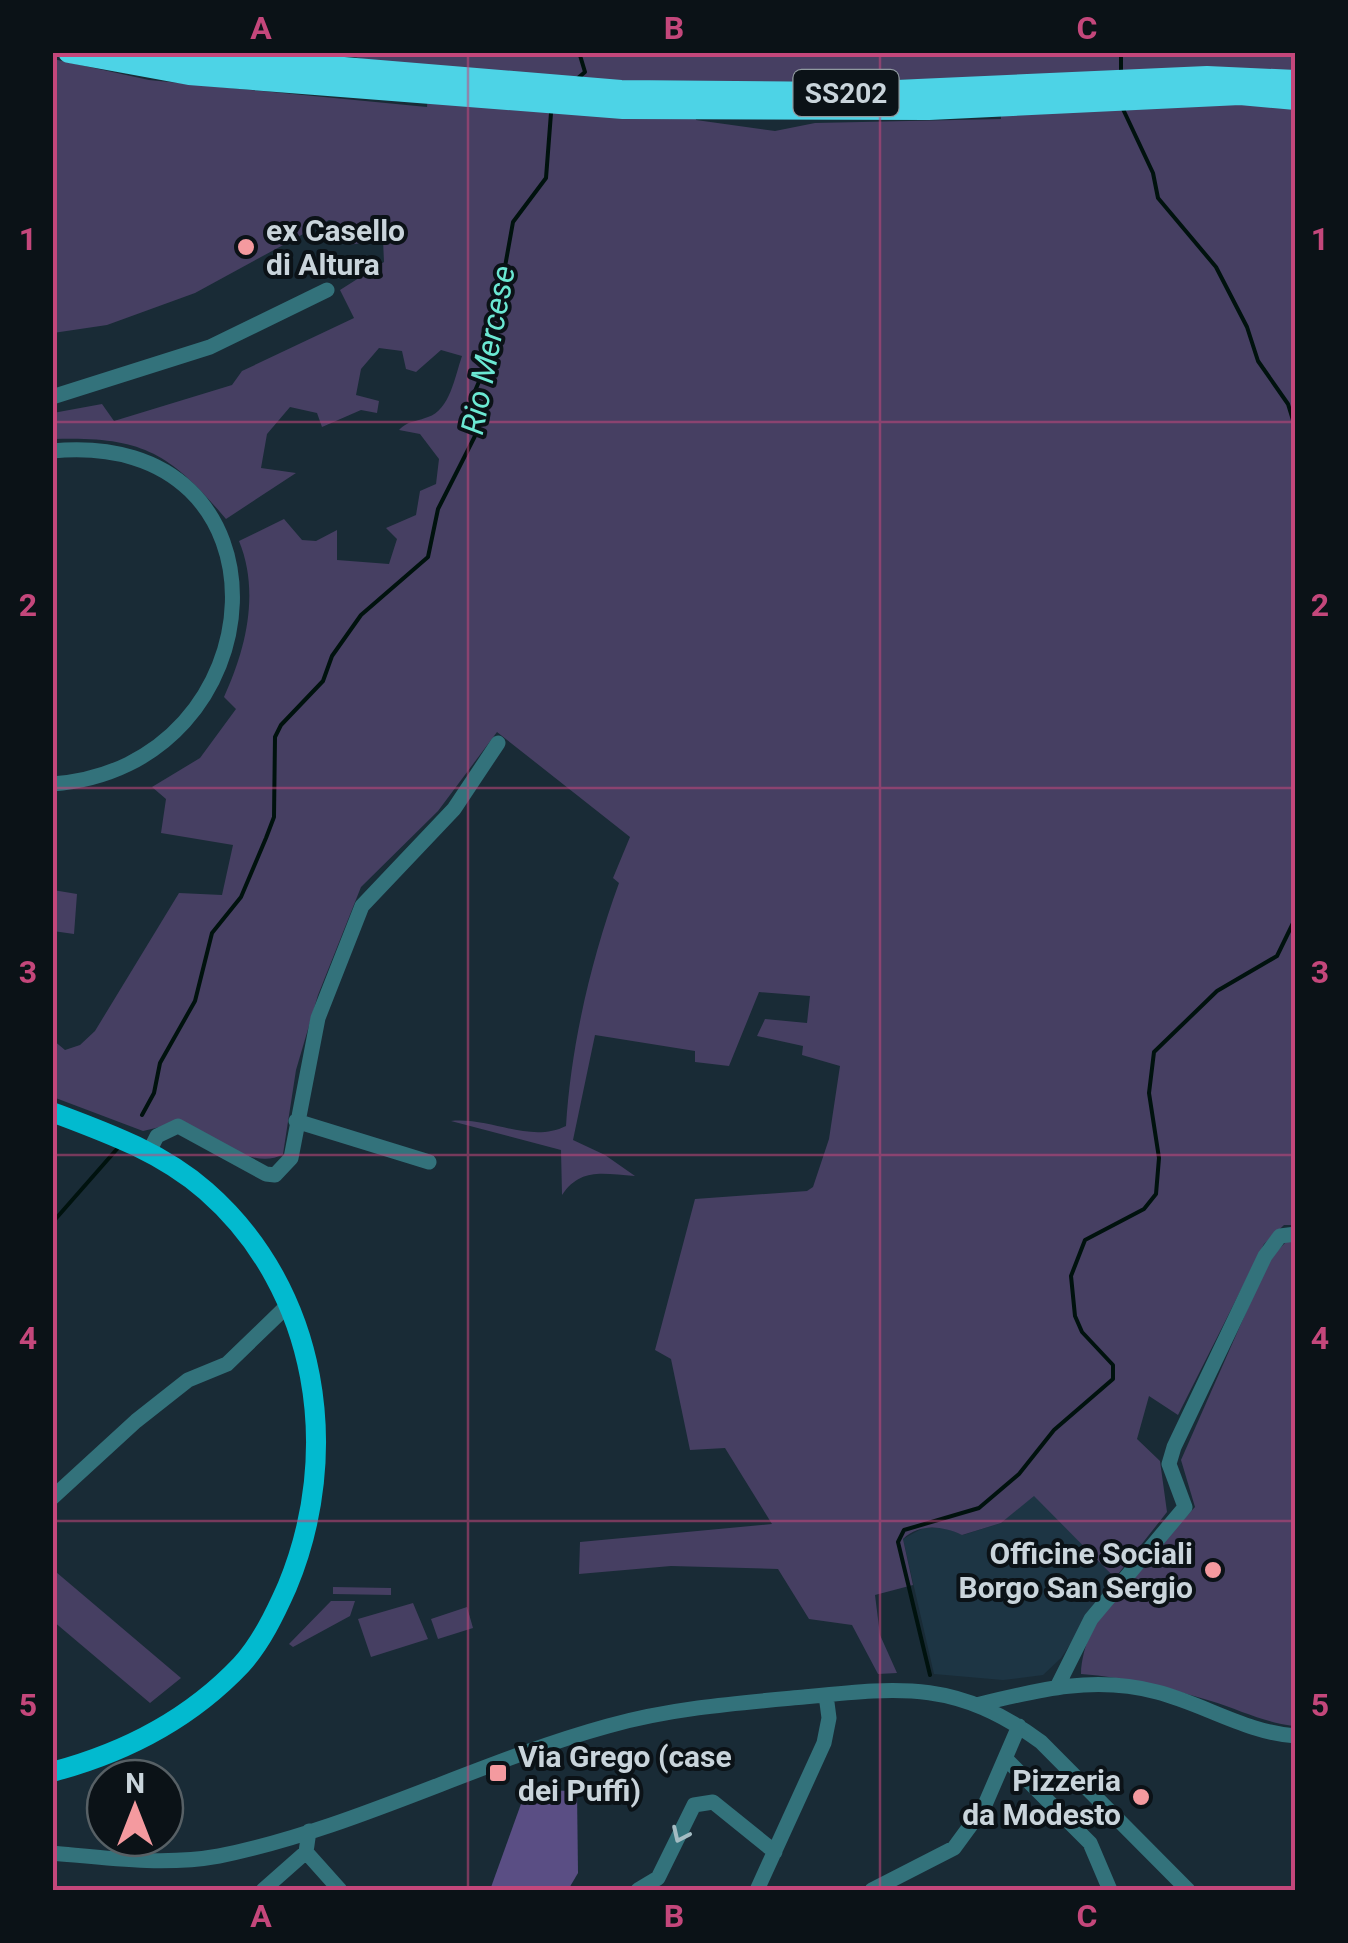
<svg xmlns="http://www.w3.org/2000/svg" width="1348" height="1943" font-family="Roboto,sans-serif">
<style>
.built{fill:#1d3544}
.green{fill:#463f62;fill-rule:evenodd}
.forest{fill:#5a4e84}
.lines{fill:none;stroke-linecap:round;stroke-linejoin:round}
.stream{stroke:#00120e;stroke-width:4}
.minor{stroke:#33727b;stroke-width:15}
.major{stroke:#02bacf;stroke-width:20}
.highway{stroke:#4dd3e6;stroke-width:22}
.oneway{stroke:#a4bcc3}
.grid{fill:none;stroke:#c4477b;stroke-width:2.5;stroke-opacity:0.55}
.poi-dot{fill:#f49a9f;stroke:#0b1217;stroke-width:4}
.labels{text-anchor:middle;dominant-baseline:central;stroke-width:8;stroke-linejoin:round;paint-order:stroke}
.shield{fill:#0b1217;stroke:#909aa0;stroke-width:2.5}
.shield-label{font-size:28px;font-weight:bold;fill:#c9d4db}
.poi-label{font-size:30px;font-weight:bold;fill:#c9d4db;stroke:#0b1217;text-anchor:start}
.water-label{font-size:32px;font-style:italic;fill:#6be8d3;stroke:#0b1217}
.neatline{fill:none;stroke:#c4477b;stroke-width:4}
.grid-label{font-size:32px;text-anchor:middle;font-weight:bold;fill:#c4477b}
</style>
<rect width="100%" height="100%" fill="#192b36"/>
<path class="built" d="M 1034,1495 L 1115,1578 L 1061,1658 L 1043,1675 L 1003,1680 L 934,1674 L 903,1539 L 923,1528 L 946,1528 L 963,1535 L 1001,1523 Z"/>
<path class="green" d="M 340,53 L 1295,53 L 1295,1225 L 1284,1225 L 1264,1244 L 1178,1415 L 1149,1396 L 1137,1439 L 1160,1461 L 1167,1512 L 1115,1578 L 1034,1496 L 1001,1523 L 962,1535 C 942,1526 920,1523 903,1539 L 913,1585 L 875,1595 L 880,1635 L 897,1673 L 878,1674 L 852,1625 L 809,1619 L 778,1569 L 671,1566 L 579,1574 L 580,1542 L 772,1524 L 725,1448 L 690,1450 L 671,1359 L 655,1350 L 695,1199 L 807,1191 L 813,1187 L 829,1139 L 840,1066 L 802,1055 L 803,1046 L 757,1036 L 765,1019 L 807,1023 L 810,996 L 759,992 L 729,1066 L 695,1062 L 695,1051 L 595,1035 L 573,1140 L 605,1155 L 635,1176 C 603,1174 581,1167 562,1195 L 561,1150 L 451,1121 C 491,1117 530,1144 566,1126 C 571,1045 591,960 619,883 L 613,878 L 630,837 L 497,732 L 438,811 L 361,887 L 318,995 L 296,1070 L 283,1154 C 254,1172 209,1135 181,1122 L 143,1131 L 53,1097 L 53,1040 L 65,1050 L 80,1045 L 95,1031 L 179,893 L 222,895 L 233,845 L 161,833 L 166,799 L 152,787 L 200,758 L 236,709 L 224,697 C 246,649 260,592 239,541 L 284,519 L 302,540 L 316,541 L 337,530 L 337,560 L 389,564 L 397,539 L 386,528 L 416,515 L 420,491 L 436,484 L 439,459 L 420,434 L 399,430 C 409,420 416,422 428,417 C 450,410 455,376 462,356 L 441,350 L 416,372 L 406,369 L 402,351 L 379,348 L 361,369 L 356,395 L 379,401 L 377,413 L 361,410 L 322,427 L 317,413 L 290,407 L 267,434 L 261,468 L 296,473 L 226,519 C 170,452 141,436 53,439 L 53,413 L 102,404 L 114,421 L 232,385 L 242,371 L 354,318 L 340,290 L 384,262 L 383,240 L 348,245 L 336,221 L 329,220 L 195,293 L 107,325 L 53,333 L 53,59 L 149,80 L 427,107 L 429,78 ZM 999,78 L 1001,119 L 815,123 L 775,131 L 696,120 L 693,92 L 783,82 Z
M 53,890 L 77,894 L 74,934 L 53,931 Z
M 1287,1241 L 1295,1241 L 1293,1726 C 1263,1722 1240,1710 1211,1701 C 1168,1688 1126,1677 1081,1674 C 1084,1607 1153,1554 1195,1507 L 1181,1460 L 1270,1258 Z
M 56,1572 L 181,1678 L 150,1703 L 53,1621 Z
M 333,1587 L 391,1588 L 391,1595 L 333,1594 Z
M 331,1601 L 355,1601 L 350,1616 L 293,1647 L 289,1644 Z
M 413,1603 L 428,1639 L 371,1657 L 358,1619 Z
M 467,1607 L 473,1628 L 438,1639 L 431,1619 Z"/>
<path class="forest" d="M 526,1790 L 577,1791 L 578,1873 L 568,1890 L 490,1890 Z"/>
<g class="lines">
<path class="stream" d="M 1121,52 L 1121,73
M 578,78 L 585,72 L 579,52
M 1122,107 L 1153,173 L 1158,198 L 1216,267 L 1247,327 L 1258,361 L 1288,404 L 1296,430
M 142,1115 L 154,1093 L 160,1063 L 195,1001 L 212,933 L 241,897 L 266,838 L 274,817 L 275,737 L 281,725 L 323,681 L 332,656 L 361,615 L 428,557 L 438,509 L 475,436 L 475,391 L 486,365 L 487,330 L 501,289 L 513,222 L 546,178 L 551,113
M 52,1223 L 117,1149
M 930,1675 L 898,1542 L 904,1530 L 979,1508 L 1019,1474 L 1054,1430 L 1113,1379 L 1113,1365 L 1082,1332 L 1075,1316 L 1071,1276 L 1085,1240 L 1144,1209 L 1156,1194 L 1159,1158 L 1149,1093 L 1154,1052 L 1217,991 L 1277,956 L 1296,917"/>
<path class="minor" d="M 52,397 L 210,347 L 327,290
M 52,451 C 303,427 282,768 52,784
M 296,1121 L 429,1162
M 150,1150 L 157,1136 L 178,1126 L 266,1174 L 275,1175 L 291,1158 L 318,1018 L 362,906 L 454,809 L 498,743
M 52,1498 L 136,1421 L 188,1380 L 227,1364 L 287,1306
M 1058,1685 L 1091,1619 L 1185,1507 L 1169,1464 L 1174,1447 L 1265,1256 L 1280,1236 L 1296,1234
M 976,1705 C 1037,1690 1094,1675 1157,1692 C 1204,1704 1247,1733 1296,1736
M 1006,1759 L 1090,1843 L 1110,1890
M 306,1852 L 340,1890
M 52,1853 C 107,1858 164,1866 219,1856 C 353,1829 477,1762 608,1726 C 672,1708 738,1703 804,1697 C 901,1687 957,1680 1041,1742 L 1188,1890
M 263,1890 L 306,1852 L 309,1831
M 638,1890 L 658,1878 L 694,1805 L 713,1802 L 775,1852
M 757,1890 L 824,1743 L 829,1718 L 826,1695
M 872,1890 L 954,1848 L 984,1807 L 1019,1726"/>
<path class="major" d="M 52,1112 C 108,1133 161,1152 206,1191 C 319,1290 343,1453 287,1587 C 275,1614 261,1643 241,1665 C 189,1720 124,1753 52,1772"/>
<path class="highway" d="M 69,52 L 189,74 L 623,108 L 929,109 L 1240,94 L 1296,99
M 152,52 L 621,91 L 851,93 L 1207,77 L 1296,81"/>
</g>
<defs><path id="oneway-chevron" d="M-2-3.5L2.5 0L-2 3.5" fill="none" stroke-width="1.6" stroke-linecap="round" stroke-linejoin="round" transform="scale(2.5)"/></defs>
<use class="oneway" href="#oneway-chevron" transform="translate(680 1835) rotate(115)"/>
<path class="grid" d="M 468,52 L 468,1890M 880,52 L 880,1890M 52,422 L 1296,422M 52,788 L 1296,788M 52,1155 L 1296,1155M 52,1521 L 1296,1521"/>
<g class="poi-dot">
<circle cx="246" cy="247" r="10"/>
<circle cx="1213" cy="1570" r="10"/>
<rect x="488" y="1763" width="20" height="20" rx="5"/>
<circle cx="1141" cy="1797" r="10"/>
</g>
<g class="labels">
<rect class="shield" x="793.5" y="70" width="105" height="46" rx="8"/>
<g class="shield-label">
<text x="846" y="93">SS202</text>
</g>
<g class="poi-label">
<text x="266" y="230">ex Casello<tspan x="266" dy="34">di Altura</tspan></text>
<text x="1193" y="1553" text-anchor="end">Officine Sociali<tspan x="1193" dy="34">Borgo San Sergio</tspan></text>
<text x="518" y="1756">Via Grego (case<tspan x="518" dy="34">dei Puffi)</tspan></text>
<text x="1121" y="1780" text-anchor="end">Pizzeria<tspan x="1121" dy="34">da Modesto</tspan></text>
</g>
<g class="water-label">
<text transform="translate(488 350) rotate(-79)">Rio Mercese</text>
</g>
</g>
<rect width="1348" height="1943" fill="none" stroke="#0b1217" stroke-width="110"/>
<g transform="translate(135 1808)"><circle r="48" fill="#0b1217" stroke="#576065" stroke-width="2.5"/>
<path d="M0-8L18 38L0 25L-18 38Z" fill="#f49a9f"/>
<text y="-15" font-size="28" font-weight="bold" text-anchor="middle" fill="#c9d4db">N</text>
</g>
<rect x="55" y="55" width="1238" height="1833" class="neatline"/>
<g class="grid-label">
<text x="261" y="39">A</text>
<text x="674" y="39">B</text>
<text x="1087" y="39">C</text>
<text x="28" y="250">1</text>
<text x="1320" y="250">1</text>
<text x="28" y="616">2</text>
<text x="1320" y="616">2</text>
<text x="28" y="983">3</text>
<text x="1320" y="983">3</text>
<text x="28" y="1349">4</text>
<text x="1320" y="1349">4</text>
<text x="28" y="1716">5</text>
<text x="1320" y="1716">5</text>
<text x="261" y="1927">A</text>
<text x="674" y="1927">B</text>
<text x="1087" y="1927">C</text>
</g>
</svg>
